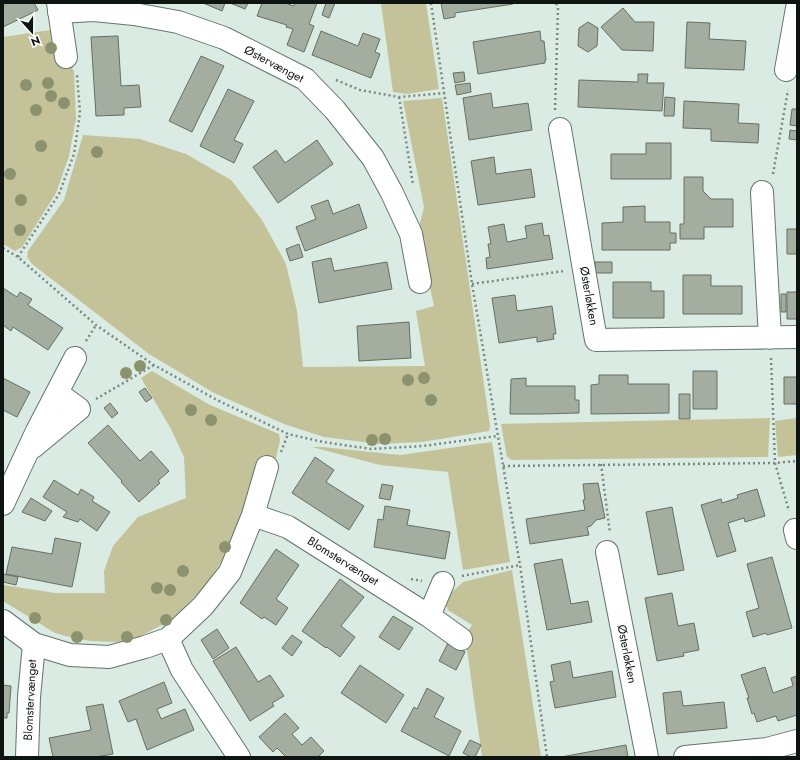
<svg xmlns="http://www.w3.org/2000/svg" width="800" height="760" font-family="Jost,sans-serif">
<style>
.green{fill:#c3c299}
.building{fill:#a4aea0;stroke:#666f62}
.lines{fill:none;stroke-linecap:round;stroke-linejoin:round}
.minor-casing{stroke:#64746c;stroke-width:24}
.path{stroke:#7b8781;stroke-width:2.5;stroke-dasharray:2 3;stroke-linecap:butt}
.minor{stroke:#fff;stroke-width:22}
.tree{fill:#8b926d}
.labels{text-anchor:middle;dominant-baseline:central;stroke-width:3.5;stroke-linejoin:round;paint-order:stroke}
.street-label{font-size:12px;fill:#0e1412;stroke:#fff}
</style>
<rect width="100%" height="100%" fill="#d9ebe2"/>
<path class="green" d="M 381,3 L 426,3 L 439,89 L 407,94 L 393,92 Z
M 51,30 L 62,54 L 74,71 L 76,119 L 69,156 L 56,193 L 22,247 L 15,251 L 3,244 L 3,37 Z
M 442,98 L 490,426 L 489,431 L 422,442 L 379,444 L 324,437 L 284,424 L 214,393 L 149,354 L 32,264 L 27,257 L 28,251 L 64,200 L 83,135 L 140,139 L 186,154 L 231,180 L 262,220 L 286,264 L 297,311 L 303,367 L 425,366 L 416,311 L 434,306 L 418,231 L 424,207 L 403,101 Z
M 152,371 L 210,405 L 279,434 L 280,440 L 276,458 L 259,459 L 244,514 L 235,539 L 216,570 L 202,589 L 173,619 L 137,638 L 118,642 L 91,641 L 73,638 L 55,633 L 3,601 L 3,585 L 55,593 L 105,593 L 104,571 L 113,546 L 138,517 L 186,498 L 184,457 L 171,429 L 141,378 Z
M 770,418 L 768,457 L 512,460 L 507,457 L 501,424 Z
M 797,418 L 797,455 L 778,457 L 775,421 Z
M 492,442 L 510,562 L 463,570 L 448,472 L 380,465 L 312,447 L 322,447 L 400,455 Z
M 512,570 L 541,757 L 482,757 L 465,635 L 472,625 L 448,610 L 446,604 L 450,594 L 463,582 Z"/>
<path class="building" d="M 3,3 L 34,3 L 38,10 L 3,27 Z
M 203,3 L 225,3 L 222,11 Z
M 230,3 L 248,3 L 245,9 Z
M 262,3 L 285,3 L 294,6 L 295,3 L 317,3 L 309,24 L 314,26 L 304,52 L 287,45 L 293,29 L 286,27 L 287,25 L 257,16 Z
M 326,3 L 335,3 L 329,18 L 322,15 Z
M 441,3 L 512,3 L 513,4 L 455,13 L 455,17 L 444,19 Z
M 623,8 L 635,22 L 654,22 L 653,51 L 622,50 L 601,27 Z
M 588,22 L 598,28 L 597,46 L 588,52 L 578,46 L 579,28 Z
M 687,22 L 710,23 L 709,39 L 746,41 L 744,70 L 685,68 Z
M 321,31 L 358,46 L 363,33 L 380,39 L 375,52 L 380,54 L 371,78 L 312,55 Z
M 540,31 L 541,41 L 544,41 L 546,60 L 545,60 L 545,63 L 478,74 L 473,42 Z
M 118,36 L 121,86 L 139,85 L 141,107 L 124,108 L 124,115 L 96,116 L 91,37 Z
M 201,56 L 224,66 L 192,132 L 169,121 Z
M 464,72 L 465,81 L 455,83 L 453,73 Z
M 638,74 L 648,74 L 647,83 L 664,83 L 662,111 L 578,107 L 579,80 L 638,82 Z
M 470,83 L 471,92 L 457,95 L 455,85 Z
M 228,89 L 254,101 L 234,140 L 243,144 L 234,163 L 200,146 Z
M 491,93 L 493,108 L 528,103 L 532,130 L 469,140 L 463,98 Z
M 665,97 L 675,98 L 674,116 L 664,116 Z
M 684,101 L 739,104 L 738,123 L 759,124 L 758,143 L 711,141 L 711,129 L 683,128 Z
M 792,109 L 797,109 L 797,126 L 790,125 Z
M 790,130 L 797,131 L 797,140 L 789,139 Z
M 317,140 L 333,164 L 278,203 L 253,167 L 276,150 L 285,163 Z
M 646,143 L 671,143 L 671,179 L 611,179 L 611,154 L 646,154 Z
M 494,157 L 496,174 L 531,169 L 535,197 L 478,205 L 471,161 Z
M 684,177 L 703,177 L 703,191 L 711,199 L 733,199 L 733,227 L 704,227 L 704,239 L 680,239 L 680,224 L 684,224 Z
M 328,200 L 333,214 L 359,204 L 367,228 L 305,251 L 296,227 L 316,219 L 311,206 Z
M 645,206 L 645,222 L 670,222 L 670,233 L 676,233 L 676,243 L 670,243 L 670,250 L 602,250 L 602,223 L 623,222 L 623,207 Z
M 542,223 L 544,236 L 549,235 L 553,259 L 487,269 L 486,258 L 490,257 L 488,244 L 491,244 L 488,227 L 504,224 L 507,242 L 527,238 L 525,226 Z
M 787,229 L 797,229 L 797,254 L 787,254 Z
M 299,244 L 303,257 L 290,261 L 286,249 Z
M 331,258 L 334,271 L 387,262 L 392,289 L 319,303 L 312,262 Z
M 595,262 L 612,262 L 612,273 L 595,273 Z
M 683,275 L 711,275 L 711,286 L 742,286 L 742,314 L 683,314 Z
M 613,282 L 651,282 L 651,291 L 664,291 L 664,318 L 613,318 Z
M 3,288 L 17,297 L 20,292 L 32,299 L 28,305 L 63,328 L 48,350 L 13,327 L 11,331 L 3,325 Z
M 787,292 L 797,292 L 797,319 L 787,319 Z
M 781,294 L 786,294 L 786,312 L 781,312 Z
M 515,295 L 517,311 L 552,306 L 556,334 L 553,334 L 554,339 L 537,342 L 537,337 L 499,343 L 492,298 Z
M 409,322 L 411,358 L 359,361 L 357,326 Z
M 693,371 L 717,371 L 717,409 L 693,409 Z
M 599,375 L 628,375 L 628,384 L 669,384 L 669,413 L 591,414 L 591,385 L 599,384 Z
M 784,377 L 797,377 L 797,404 L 784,404 Z
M 3,378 L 30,392 L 17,417 L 3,410 Z
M 526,378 L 526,386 L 575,386 L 575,400 L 579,400 L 579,413 L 540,414 L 510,414 L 511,379 Z
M 145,388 L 152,398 L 146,402 L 139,392 Z
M 679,394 L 690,394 L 690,419 L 679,419 Z
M 110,403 L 118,413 L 112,418 L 104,408 Z
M 108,425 L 140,461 L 151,451 L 169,471 L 158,481 L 160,483 L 139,502 L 121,482 L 122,481 L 88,443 Z
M 315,457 L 334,470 L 326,482 L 364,506 L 349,530 L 292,493 Z
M 54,480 L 78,495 L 81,489 L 94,497 L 92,501 L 110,512 L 97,531 L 80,519 L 78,522 L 63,517 L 67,512 L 43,497 Z
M 598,483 L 605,518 L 596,520 L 591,526 L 587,527 L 589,535 L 530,544 L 526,519 L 585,510 L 583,500 L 585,500 L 583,484 Z
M 382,484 L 393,486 L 390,500 L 379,498 Z
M 757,489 L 765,516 L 745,522 L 744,518 L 728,523 L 736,551 L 717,557 L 701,505 L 721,499 L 722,503 L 738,498 L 737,495 Z
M 31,498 L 52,511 L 45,521 L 22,512 Z
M 385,506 L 410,510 L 407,525 L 450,532 L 445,559 L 374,547 L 378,519 L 383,520 Z
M 672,507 L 684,570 L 658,575 L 646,512 Z
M 55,538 L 81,543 L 72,587 L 6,574 L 12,547 L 52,554 Z
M 276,549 L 299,565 L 276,599 L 288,608 L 276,625 L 264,617 L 262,619 L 240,603 Z
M 772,557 L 792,628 L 767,635 L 766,633 L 753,637 L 746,612 L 759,608 L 747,564 Z
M 562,559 L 571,604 L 588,601 L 592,622 L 547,630 L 534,564 Z
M 3,574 L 18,577 L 16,585 L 3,582 Z
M 340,579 L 364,597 L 341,626 L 355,637 L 340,657 L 327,647 L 326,648 L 302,631 Z
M 672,593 L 678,626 L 694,623 L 699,650 L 683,653 L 684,656 L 657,661 L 645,598 Z
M 393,616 L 413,628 L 399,650 L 379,637 Z
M 217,629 L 229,648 L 213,659 L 201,640 Z
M 292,635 L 302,642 L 292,656 L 282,648 Z
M 448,643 L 465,652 L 456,670 L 439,661 Z
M 236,647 L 258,682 L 270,675 L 284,696 L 272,703 L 274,706 L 250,721 L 213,661 Z
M 570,661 L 573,678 L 612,671 L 616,697 L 555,708 L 550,682 L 554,681 L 551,665 Z
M 360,665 L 404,695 L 386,723 L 341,693 Z
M 765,667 L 773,693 L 793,686 L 791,678 L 797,676 L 797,715 L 778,721 L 776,716 L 757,722 L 754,713 L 752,714 L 747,698 L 749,698 L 741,675 Z
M 164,682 L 172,703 L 157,709 L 161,719 L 185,709 L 194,730 L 147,750 L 136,719 L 128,722 L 119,701 Z
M 3,685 L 11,686 L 9,713 L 7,713 L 7,718 L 3,718 Z
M 427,688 L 444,698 L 434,717 L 461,731 L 449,756 L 401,731 L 414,707 L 417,709 Z
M 681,691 L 683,706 L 724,702 L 727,728 L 667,734 L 663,693 Z
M 103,704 L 113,754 L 96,757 L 53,757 L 49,738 L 91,730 L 86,707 Z
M 285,713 L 299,728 L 292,734 L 302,745 L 311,737 L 324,751 L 318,757 L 286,757 L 277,748 L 273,752 L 259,737 Z
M 470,740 L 481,745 L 475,757 L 471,757 L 463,753 Z
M 626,745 L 628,757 L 561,757 Z"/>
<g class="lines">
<g class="minor-casing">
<path id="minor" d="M 58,3 L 66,57
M 59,12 L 94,10 L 134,14 L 178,22 L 224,38 L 305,79 L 335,110 L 373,158 L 392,193 L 411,234 L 420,282
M 786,70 L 797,8
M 560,129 L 596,340 L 797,337
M 762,192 L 770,338
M 33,447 L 79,409 L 57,393
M 3,504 L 37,431 L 75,358
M 253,515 L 288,527 L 429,616 L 461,639
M 795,530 L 797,538
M 607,552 L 647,757
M 429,616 L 443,583
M 3,621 L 34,644 L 70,655 L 109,657 L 145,647 L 168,639 L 203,606 L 230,572 L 253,515 L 267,467
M 168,639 L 182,670 L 239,757
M 27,757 L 29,697 L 34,644
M 685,757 L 767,749 L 797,741"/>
</g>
<path class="path" d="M 431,3 L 472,284 L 520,565 L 547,757
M 336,80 L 360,90 L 399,97 L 445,93
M 399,97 L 413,185
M 555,110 L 558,8 L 556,3
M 773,174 L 788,90
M 3,248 L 18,257 L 96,325 L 154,365 L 217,400 L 288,434 L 323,442 L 371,449 L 423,446 L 497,436
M 18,257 L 59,194 L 74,154 L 80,113 L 77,75
M 472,284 L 564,271
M 86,341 L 96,325
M 771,358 L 775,463 L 789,511
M 96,399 L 154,365
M 281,452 L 288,434
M 601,464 L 610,533
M 503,466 L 775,463 L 797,461
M 462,576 L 520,565
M 411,579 L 422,581"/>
<use href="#minor" class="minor"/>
</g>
<g class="tree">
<circle cx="51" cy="48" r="6"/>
<circle cx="48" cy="83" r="6"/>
<circle cx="26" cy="85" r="6"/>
<circle cx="51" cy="96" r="6"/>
<circle cx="64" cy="103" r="6"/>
<circle cx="36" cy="110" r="6"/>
<circle cx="41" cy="146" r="6"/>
<circle cx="97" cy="152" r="6"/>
<circle cx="10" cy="174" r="6"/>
<circle cx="21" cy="200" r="6"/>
<circle cx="20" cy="230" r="6"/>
<circle cx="140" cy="366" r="6"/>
<circle cx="126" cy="373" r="6"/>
<circle cx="424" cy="378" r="6"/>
<circle cx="408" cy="380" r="6"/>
<circle cx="431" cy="400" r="6"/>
<circle cx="191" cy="410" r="6"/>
<circle cx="211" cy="420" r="6"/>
<circle cx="385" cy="439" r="6"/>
<circle cx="372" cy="440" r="6"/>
<circle cx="225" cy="547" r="6"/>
<circle cx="183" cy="571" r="6"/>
<circle cx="157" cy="588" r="6"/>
<circle cx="170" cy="590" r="6"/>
<circle cx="35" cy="618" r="6"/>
<circle cx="166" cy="620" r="6"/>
<circle cx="77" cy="637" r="6"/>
<circle cx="127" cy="637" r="6"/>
</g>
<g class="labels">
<g class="street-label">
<text transform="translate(274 64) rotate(28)">Østervænget</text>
<text transform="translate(589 296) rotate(80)">Østerløkken</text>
<text transform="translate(343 561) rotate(32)">Blomstervænget</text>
<text transform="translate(627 654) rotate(79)">Østerløkken</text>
<text transform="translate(30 700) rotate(-87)">Blomstervænget</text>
</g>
</g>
<rect width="800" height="760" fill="none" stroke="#0e1412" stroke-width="8"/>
<g transform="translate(32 32) rotate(159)" stroke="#ffffff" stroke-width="3" paint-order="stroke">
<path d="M0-3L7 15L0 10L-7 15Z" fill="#0e1412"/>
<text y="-6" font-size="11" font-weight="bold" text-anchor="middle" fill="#0e1412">N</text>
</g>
</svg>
